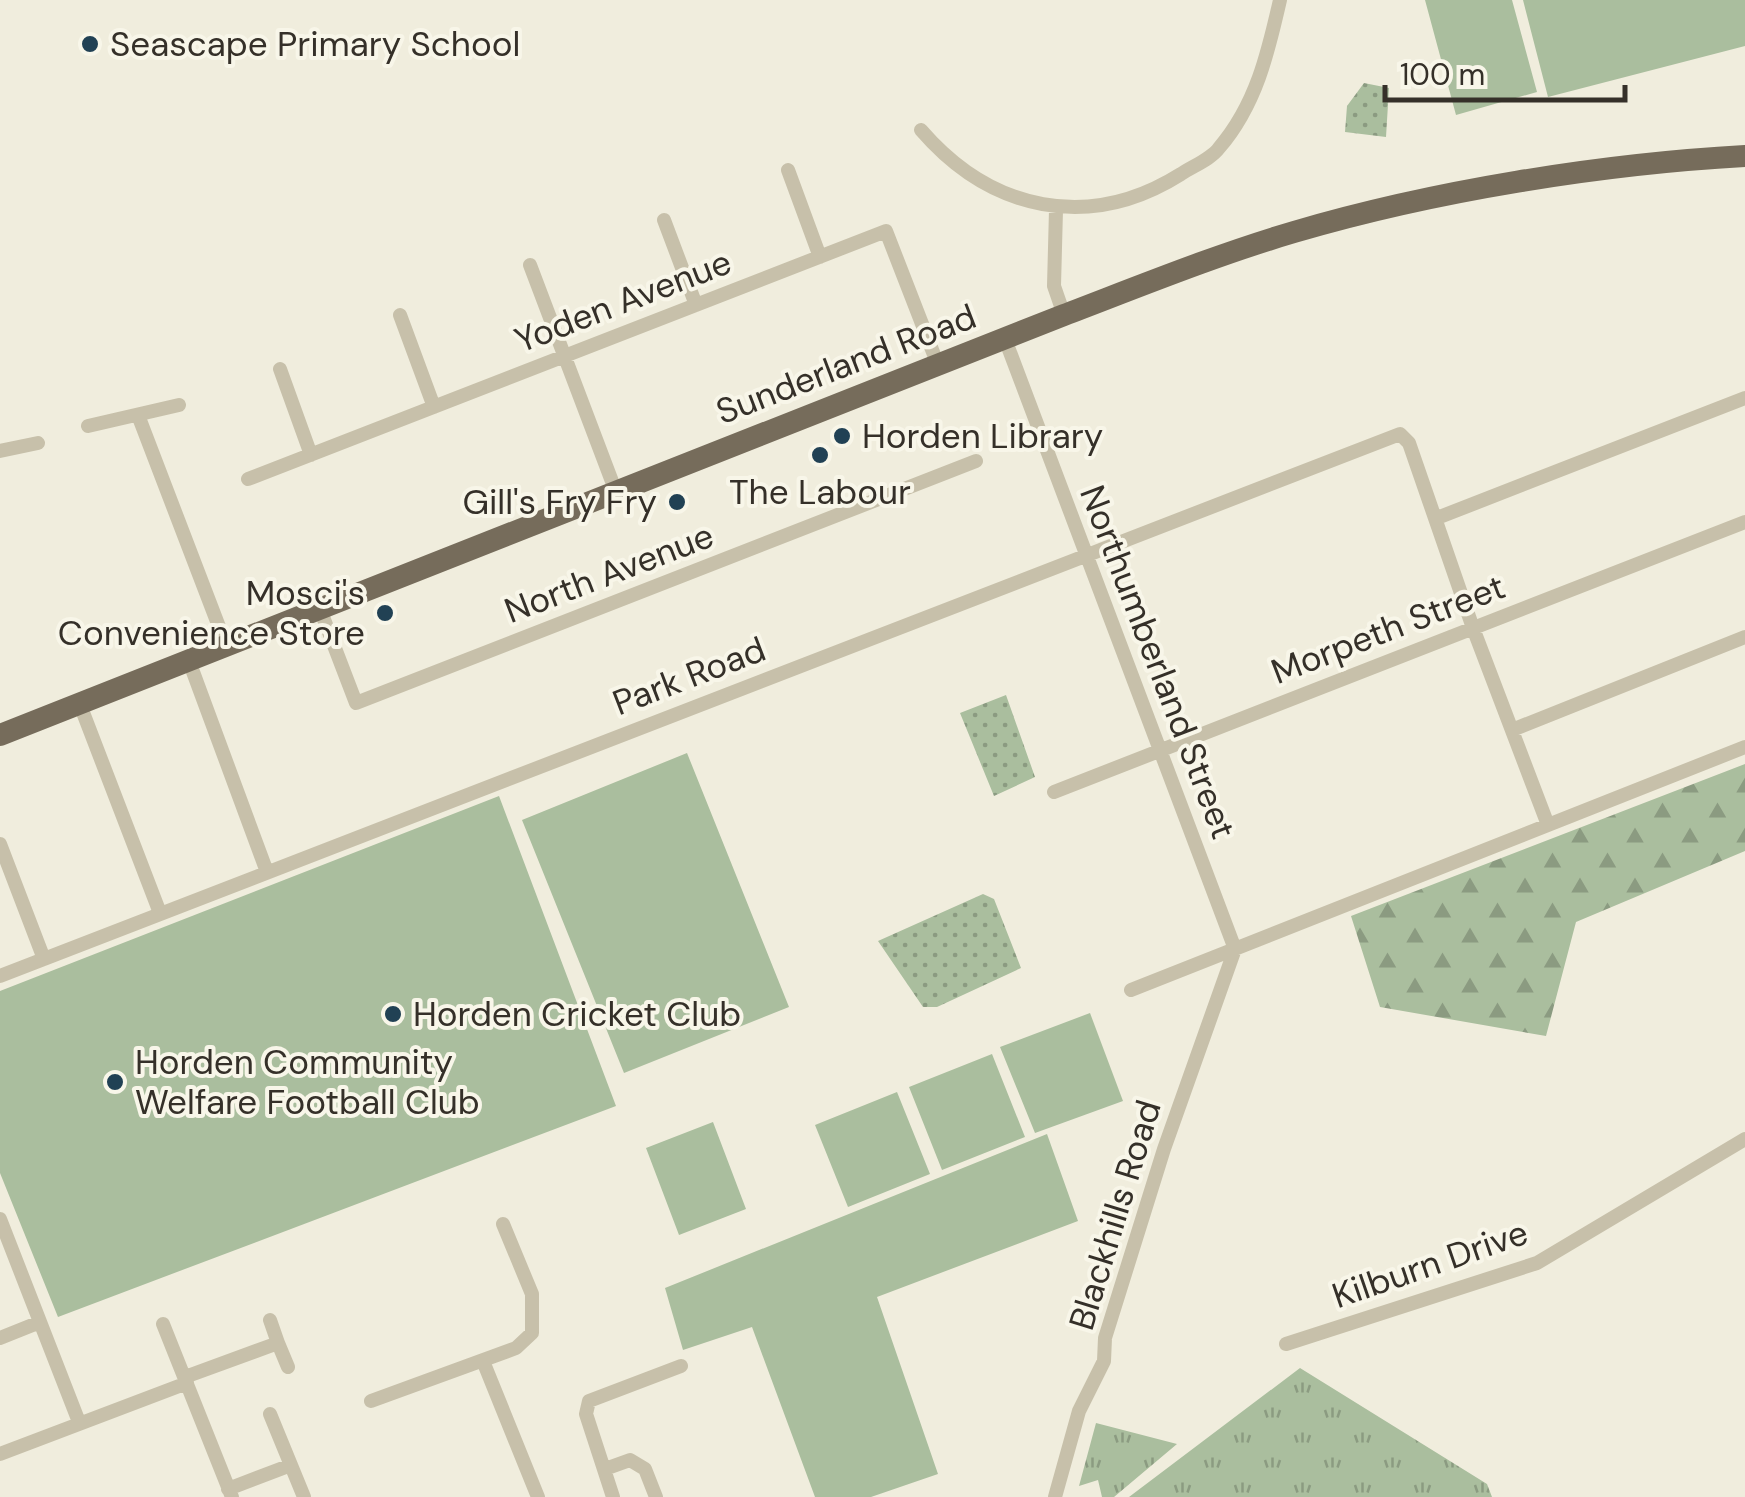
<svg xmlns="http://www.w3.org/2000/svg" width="1745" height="1497" font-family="'DM Sans',sans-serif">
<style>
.grass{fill:url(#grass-tufts)}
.forest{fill:url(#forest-firs)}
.park{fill:url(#park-dots)}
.garden{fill:#aabe9e}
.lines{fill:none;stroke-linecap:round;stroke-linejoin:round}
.minor{stroke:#c7c0aa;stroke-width:14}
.primary{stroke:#766c5b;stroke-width:22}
.poi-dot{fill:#214154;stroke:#f8f6e9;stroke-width:4}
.labels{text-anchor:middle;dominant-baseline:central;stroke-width:8;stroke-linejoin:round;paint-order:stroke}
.poi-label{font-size:35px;fill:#353029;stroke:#f8f6e9;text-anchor:start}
.street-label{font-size:35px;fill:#353029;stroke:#f8f6e9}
</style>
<defs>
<pattern id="grass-tufts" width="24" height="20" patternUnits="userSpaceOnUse" patternTransform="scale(2.5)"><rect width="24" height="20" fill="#aabe9e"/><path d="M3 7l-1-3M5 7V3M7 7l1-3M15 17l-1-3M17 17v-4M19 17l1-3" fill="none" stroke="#8b9b81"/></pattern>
<pattern id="forest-firs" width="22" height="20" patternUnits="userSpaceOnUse" patternTransform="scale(2.5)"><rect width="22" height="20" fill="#aabe9e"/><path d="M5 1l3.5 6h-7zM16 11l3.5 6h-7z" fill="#8b9b81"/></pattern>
<pattern id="park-dots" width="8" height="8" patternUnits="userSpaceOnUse" patternTransform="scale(2.5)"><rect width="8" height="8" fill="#aabe9e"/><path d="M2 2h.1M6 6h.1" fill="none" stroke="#8b9b81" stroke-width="1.8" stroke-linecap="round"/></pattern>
</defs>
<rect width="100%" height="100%" fill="#f0eddd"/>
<path class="grass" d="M 1300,1368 L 1487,1484 L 1492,1497 L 1129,1497 Z
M 1096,1423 L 1177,1444 L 1114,1497 L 1102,1497 L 1098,1480 L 1079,1486 Z"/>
<path class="forest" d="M 1745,764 L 1745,851 L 1576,922 L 1546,1036 L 1380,1007 L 1351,916 Z"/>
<path class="park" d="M 1364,83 L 1389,88 L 1386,137 L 1345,132 L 1347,106 Z
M 1006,695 L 1035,777 L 994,796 L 960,713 Z
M 983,894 L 994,899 L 1021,968 L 937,1007 L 923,1007 L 878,941 Z"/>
<path class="garden" d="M 1425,0 L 1512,0 L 1537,92 L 1456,115 Z
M 1523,0 L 1745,0 L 1745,46 L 1548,97 Z
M 687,753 L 789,1007 L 624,1073 L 522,820 Z
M 499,796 L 616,1106 L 58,1317 L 0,1173 L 0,991 Z
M 1090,1013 L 1123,1101 L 1035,1133 L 1000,1047 Z
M 992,1054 L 1025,1137 L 942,1170 L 909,1087 Z
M 897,1092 L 930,1174 L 848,1207 L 815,1125 Z
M 713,1122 L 746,1209 L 679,1235 L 646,1148 Z
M 1047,1134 L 1078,1221 L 877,1297 L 938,1474 L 871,1497 L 815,1497 L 752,1327 L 683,1350 L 665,1288 Z"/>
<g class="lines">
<path class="minor" d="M 921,130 C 991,211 1089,232 1181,174 C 1193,166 1211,159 1219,148 C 1256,105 1268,53 1280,0
M 788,170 L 820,257
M 1056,210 L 1054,286 L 1064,315
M 664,220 L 696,305
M 530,265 L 616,492
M 400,315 L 434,407
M 1005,339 L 1235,949 L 1164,1149 L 1105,1338 L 1104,1361 L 1079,1411 L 1055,1497
M 280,369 L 311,455
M 138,415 L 226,645
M 88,426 L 179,405
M 0,451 L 38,443
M 248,479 L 886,231 L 938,365
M 1437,518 L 1745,398
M 320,609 L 356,703 L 976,461
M 189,661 L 267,872
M 79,702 L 160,913
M 1512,730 L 1745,637
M 1054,792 L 1745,522
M 0,844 L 44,959
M 0,976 L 1400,434 L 1409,443 L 1473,628 L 1548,825
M 1131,990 L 1745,747
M 0,1219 L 79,1422
M 163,1324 L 232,1497
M 0,1338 L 40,1322
M 278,1343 L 288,1367
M 1286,1344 L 1537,1263 L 1745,1139
M 483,1361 L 538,1497
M 185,1377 L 278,1343 L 270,1320
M 371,1401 L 516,1348 L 532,1333 L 532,1294 L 503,1224
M 270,1414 L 304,1497
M 0,1454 L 187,1383
M 605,1469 L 630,1460 L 645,1469 L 656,1497
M 228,1489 L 291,1465
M 613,1497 L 586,1414 L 589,1401 L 681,1366"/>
<path class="primary" d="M 0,735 L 1064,315 C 1140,286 1216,255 1294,232 C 1433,191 1601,164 1745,156"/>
</g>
<g class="poi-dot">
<circle cx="90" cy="44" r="10"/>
<circle cx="842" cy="436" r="10"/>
<circle cx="820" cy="455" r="10"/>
<circle cx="677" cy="502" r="10"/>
<circle cx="385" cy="613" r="10"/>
<circle cx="393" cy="1014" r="10"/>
<circle cx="115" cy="1082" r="10"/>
</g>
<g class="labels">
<g class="poi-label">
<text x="110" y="44">Seascape Primary School</text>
<text x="862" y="436">Horden Library</text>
<text x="820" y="492" text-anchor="middle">The Labour</text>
<text x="657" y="502" text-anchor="end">Gill's Fry Fry</text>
<text x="365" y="593" text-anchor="end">Mosci's<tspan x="365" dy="40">Convenience Store</tspan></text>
<text x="413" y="1014">Horden Cricket Club</text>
<text x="135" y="1062">Horden Community<tspan x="135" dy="40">Welfare Football Club</tspan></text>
</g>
<g class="street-label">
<text transform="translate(623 301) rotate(-21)">Yoden Avenue</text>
<text transform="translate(846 364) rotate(-21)">Sunderland Road</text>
<text transform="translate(609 573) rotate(-21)">North Avenue</text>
<text transform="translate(1388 629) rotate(-21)">Morpeth Street</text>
<text transform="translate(1158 662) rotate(69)">Northumberland Street</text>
<text transform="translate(689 676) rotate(-21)">Park Road</text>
<text transform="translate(1115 1215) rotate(-73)">Blackhills Road</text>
<text transform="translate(1430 1264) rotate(-19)">Kilburn Drive</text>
</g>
</g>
<path d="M1385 85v15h240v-15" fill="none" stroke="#353029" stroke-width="5"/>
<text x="1400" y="85" font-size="30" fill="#353029" stroke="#f8f6e9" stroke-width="8" paint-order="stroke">100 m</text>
</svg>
